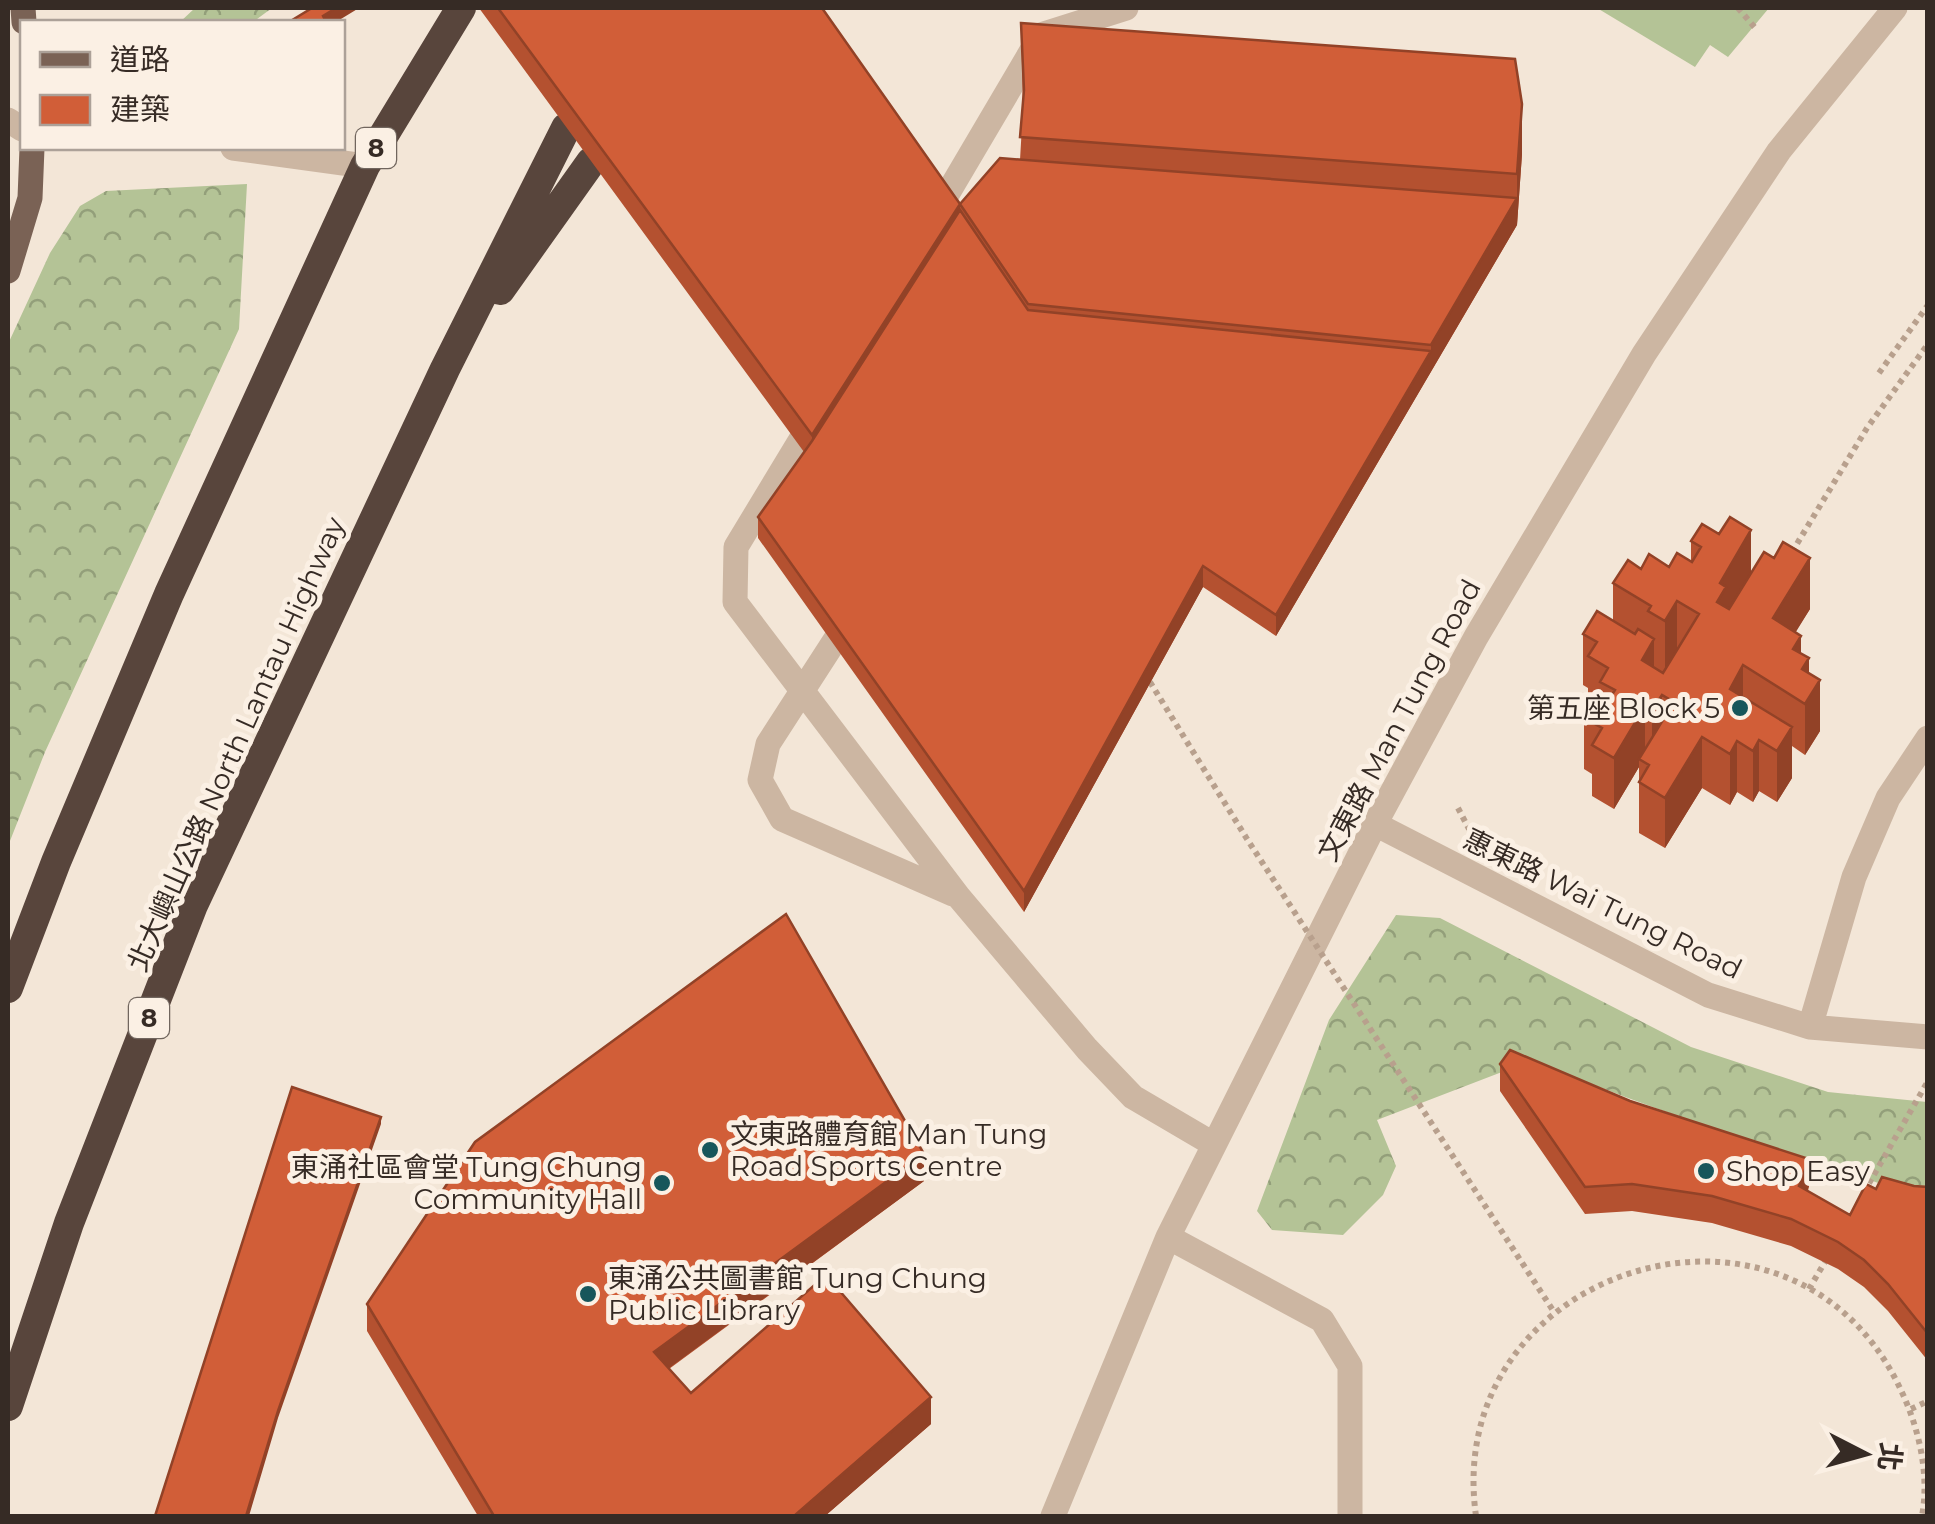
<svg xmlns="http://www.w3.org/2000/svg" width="1935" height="1524" font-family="Montserrat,'Noto Sans TC',sans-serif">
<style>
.forest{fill:url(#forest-crowns)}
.park{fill:#b4c396}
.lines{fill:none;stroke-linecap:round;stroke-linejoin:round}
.path{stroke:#b8a08d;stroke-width:6;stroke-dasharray:5 5;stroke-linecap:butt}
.minor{stroke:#ccb6a2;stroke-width:25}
.major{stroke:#7a6255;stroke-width:25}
.highway{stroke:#58453c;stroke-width:30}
.path-bridge{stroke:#b8a08d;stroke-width:6;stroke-dasharray:5 5;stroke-linecap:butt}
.wall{fill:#b45130}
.shaded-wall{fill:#924227}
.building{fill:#d15e38;stroke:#924227;stroke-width:2.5}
.poi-dot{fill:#17565b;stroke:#fbf0e4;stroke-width:4}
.labels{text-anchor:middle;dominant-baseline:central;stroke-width:10;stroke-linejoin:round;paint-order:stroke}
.shield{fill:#fbf0e4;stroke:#71665e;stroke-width:2.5}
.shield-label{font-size:25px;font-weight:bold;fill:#362b25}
.poi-label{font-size:28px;fill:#362b25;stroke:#fbf0e4;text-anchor:start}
.street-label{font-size:28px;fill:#362b25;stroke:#fbf0e4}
</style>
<defs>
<pattern id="forest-crowns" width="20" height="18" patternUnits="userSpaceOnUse" patternTransform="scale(2.5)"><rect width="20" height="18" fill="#b4c396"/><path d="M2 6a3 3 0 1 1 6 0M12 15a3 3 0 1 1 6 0" fill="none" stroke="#939f7a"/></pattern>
</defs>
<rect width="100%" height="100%" fill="#f3e6d7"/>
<path class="forest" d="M 195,8 L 272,8 L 253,22 L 180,22 Z
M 247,184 L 239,329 L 45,752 L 8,846 L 8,344 L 50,253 L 80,206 L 106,191 Z
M 1396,915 L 1440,918 L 1691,1047 L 1828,1092 L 1927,1102 L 1927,1195 C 1881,1188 1840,1167 1795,1154 C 1706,1127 1619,1097 1533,1060 L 1377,1120 L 1396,1166 L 1383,1195 L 1343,1235 L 1272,1230 L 1257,1211 L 1329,1020 Z"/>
<path class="park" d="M 1597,8 L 1769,8 L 1728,57 L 1710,45 L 1695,67 Z"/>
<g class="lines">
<path class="path" d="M 1738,8 L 1757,30
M 1879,373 L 1928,305
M 1792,552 L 1867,428 L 1928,344
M 1458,808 L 1469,829
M 1864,1192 L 1928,1081
M 1809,1289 L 1829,1255
M 1911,1409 L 1928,1401
M 1476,1516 C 1441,1268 1786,1159 1898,1384 C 1918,1424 1930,1472 1922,1516"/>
<path class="minor" d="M 8,120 L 22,129
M 233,148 L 365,166
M 932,220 L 1041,35 L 1126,8
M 814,418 L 736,547 L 735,602 L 958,896 L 1087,1049 L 1133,1097 L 1213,1144
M 841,631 L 768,744 L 760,780 L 782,819 L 953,894
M 1375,824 L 1708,995 L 1810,1027 L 1928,1037
M 1810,1027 L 1854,877 L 1888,798 L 1928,738
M 1168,1237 L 1322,1320 L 1350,1366 L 1350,1516
M 1053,1516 L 1168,1237 L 1375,824 L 1476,637 L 1644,354 L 1779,151 L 1895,8"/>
<path class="major" d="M 23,8 L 24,22
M 8,271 L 30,198 L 32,148"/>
<path class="highway" d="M 500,290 L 591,162
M 8,988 L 56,862 L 169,594 L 365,166 L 461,8
M 8,1406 L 69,1223 L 193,905 L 445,369 L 566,128"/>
<path class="path-bridge" d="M 1150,682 L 1247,839 L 1554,1312"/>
</g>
<path class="wall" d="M 479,8 L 822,8 L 960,204 L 1020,160 L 1023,108 L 1021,23 L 1522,154 L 1517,225 L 1276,636 L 1203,587 L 1024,912 L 758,538 L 758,517 L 804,452 Z
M 1691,541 L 1751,573 L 1810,609 L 1795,632 L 1801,654 L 1809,673 L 1820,731 L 1805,755 L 1792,746 L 1792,778 L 1777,802 L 1759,791 L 1753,802 L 1737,792 L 1730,805 L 1702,788 L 1665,848 L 1639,833 L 1639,767 L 1614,809 L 1592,796 L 1592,774 L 1584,769 L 1584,718 L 1591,708 L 1588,706 L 1588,688 L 1583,685 L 1583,634 L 1613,621 L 1613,583 L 1641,569 L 1669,567 L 1691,561 Z
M 1500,1064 L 1809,1186 L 1808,1191 L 1850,1215 L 1876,1189 L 1914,1186 L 1928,1187 L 1928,1361 L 1888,1311 L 1864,1287 L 1838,1269 L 1791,1246 L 1712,1223 L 1632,1211 L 1585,1214 L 1500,1091 Z
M 924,1181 L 669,1369 L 691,1393 L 931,1424 L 825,1516 L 478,1516 L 367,1331 L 367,1304 Z"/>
<path class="shaded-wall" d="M 336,8 L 359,8 L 336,22 L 323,22 L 323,16 Z
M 1522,104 L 1522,154 L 1517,225 L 1276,636 L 1276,615 L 1431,351 L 1431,345 L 1517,198 L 1517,174 Z
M 960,204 L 960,231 L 812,462 L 812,435 Z
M 1751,530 L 1751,581 L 1726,623 L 1717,602 L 1720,583 Z
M 1810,558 L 1810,609 L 1773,669 L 1773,618 Z
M 1203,566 L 1203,587 L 1024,912 L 1024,891 Z
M 1677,601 L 1677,652 L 1665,672 L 1665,621 Z
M 1801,636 L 1801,687 L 1793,649 Z
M 1654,639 L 1654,690 L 1642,660 Z
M 1809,658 L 1809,699 L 1820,680 L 1820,731 L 1805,755 L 1805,704 L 1802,669 Z
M 1743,665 L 1743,716 L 1730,689 Z
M 1662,695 L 1662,746 L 1652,761 L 1652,710 Z
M 1645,706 L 1645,757 L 1639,759 L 1639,767 L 1614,809 L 1614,758 Z
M 1792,727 L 1792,778 L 1777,802 L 1777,751 Z
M 1702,737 L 1702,788 L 1665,848 L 1665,798 Z
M 1759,740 L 1759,791 L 1753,802 L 1753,751 Z
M 1737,741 L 1737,792 L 1730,805 L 1730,754 Z
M 381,1117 L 381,1124 L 278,1418 L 249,1516 L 246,1516 L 278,1411 Z
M 924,1154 L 924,1181 L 654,1379 L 654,1352 Z
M 1809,1159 L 1809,1186 L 1799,1213 L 1799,1186 Z
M 931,1397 L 931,1424 L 825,1516 L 794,1516 Z"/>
<path class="building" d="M 312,8 L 336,8 L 323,16 L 326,22 L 289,22 Z
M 498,8 L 822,8 L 960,204 L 1000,158 L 1517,198 L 1431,345 L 1028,304 L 960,204 L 812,435 Z
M 1021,23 L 1515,59 L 1522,104 L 1517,174 L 1020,137 L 1024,90 Z
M 960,210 L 1028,310 L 1431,351 L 1276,615 L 1203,566 L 1024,891 L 758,517 L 812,441 Z
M 1730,517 L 1751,530 L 1720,583 L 1726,587 L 1717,602 L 1729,609 L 1764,552 L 1774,558 L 1783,542 L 1810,558 L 1773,618 L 1801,636 L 1793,649 L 1809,658 L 1802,669 L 1820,680 L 1805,704 L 1743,665 L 1730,689 L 1792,727 L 1777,751 L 1759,740 L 1753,751 L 1737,741 L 1730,754 L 1702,737 L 1665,798 L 1639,782 L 1649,765 L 1639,759 L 1674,702 L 1662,695 L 1652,710 L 1645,706 L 1614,758 L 1592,745 L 1602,728 L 1584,718 L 1596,700 L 1605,706 L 1615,690 L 1600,682 L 1608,668 L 1588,656 L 1597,642 L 1583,634 L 1597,611 L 1635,634 L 1638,629 L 1654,639 L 1642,660 L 1663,673 L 1699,614 L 1677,601 L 1665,621 L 1648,611 L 1651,606 L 1613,583 L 1628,560 L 1641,569 L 1649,554 L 1669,567 L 1677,553 L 1692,562 L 1701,547 L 1691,541 L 1702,524 L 1719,534 Z
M 786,914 L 924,1154 L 654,1352 L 691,1393 L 826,1275 L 931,1397 L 794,1516 L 494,1516 L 367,1304 L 475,1142 Z
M 1510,1050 L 1630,1101 L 1809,1159 L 1799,1186 L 1850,1215 L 1866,1184 L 1876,1189 L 1882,1177 L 1914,1186 L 1928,1187 L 1928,1334 L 1888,1284 L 1864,1260 L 1838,1242 L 1791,1219 L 1712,1196 L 1632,1184 L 1585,1187 L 1500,1064 Z
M 292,1087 L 381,1117 L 278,1411 L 246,1516 L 155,1516 Z"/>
<g class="poi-dot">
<circle cx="1740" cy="708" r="10"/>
<circle cx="710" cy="1150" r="10"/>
<circle cx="1706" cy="1171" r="10"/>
<circle cx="662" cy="1183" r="10"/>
<circle cx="588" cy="1294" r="10"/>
</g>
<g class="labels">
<g class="shield">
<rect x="356" y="128" width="40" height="40" rx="8"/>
<rect x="129" y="998" width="40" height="40" rx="8"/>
</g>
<g class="shield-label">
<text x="376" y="148">8</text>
<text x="149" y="1018">8</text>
</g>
<g class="poi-label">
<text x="1720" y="708" text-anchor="end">第五座 Block 5</text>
<text x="730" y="1134">文東路體育館 Man Tung<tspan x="730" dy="32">Road Sports Centre</tspan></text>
<text x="642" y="1167" text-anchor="end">東涌社區會堂 Tung Chung<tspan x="642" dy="32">Community Hall</tspan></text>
<text x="1726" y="1171">Shop Easy</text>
<text x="608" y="1278">東涌公共圖書館 Tung Chung<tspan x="608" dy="32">Public Library</tspan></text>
</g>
<g class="street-label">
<text transform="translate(1399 720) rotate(-62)">文東路 Man Tung Road</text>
<text transform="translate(236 744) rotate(-66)">北大嶼山公路 North Lantau Highway</text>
<text transform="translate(1603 904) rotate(26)">惠東路 Wai Tung Road</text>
</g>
</g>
<rect width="1935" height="1524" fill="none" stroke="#362b25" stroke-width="20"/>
<rect x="20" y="20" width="325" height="130" fill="#fbf0e4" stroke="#aca198" stroke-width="2.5"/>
<rect x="40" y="52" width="50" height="15" fill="#7a6255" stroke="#aca198" stroke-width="2.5"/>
<text x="110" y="70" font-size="30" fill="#362b25">道路</text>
<rect x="40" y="95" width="50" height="30" fill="#d15e38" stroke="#aca198" stroke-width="2.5"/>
<text x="110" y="120" font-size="30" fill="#362b25">建築</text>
<g transform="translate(1865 1454) rotate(96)" stroke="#fbf0e4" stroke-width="8" paint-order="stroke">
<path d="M0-8L18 38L0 25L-18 38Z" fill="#362b25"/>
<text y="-15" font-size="28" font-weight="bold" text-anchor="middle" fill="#362b25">北</text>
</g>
</svg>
